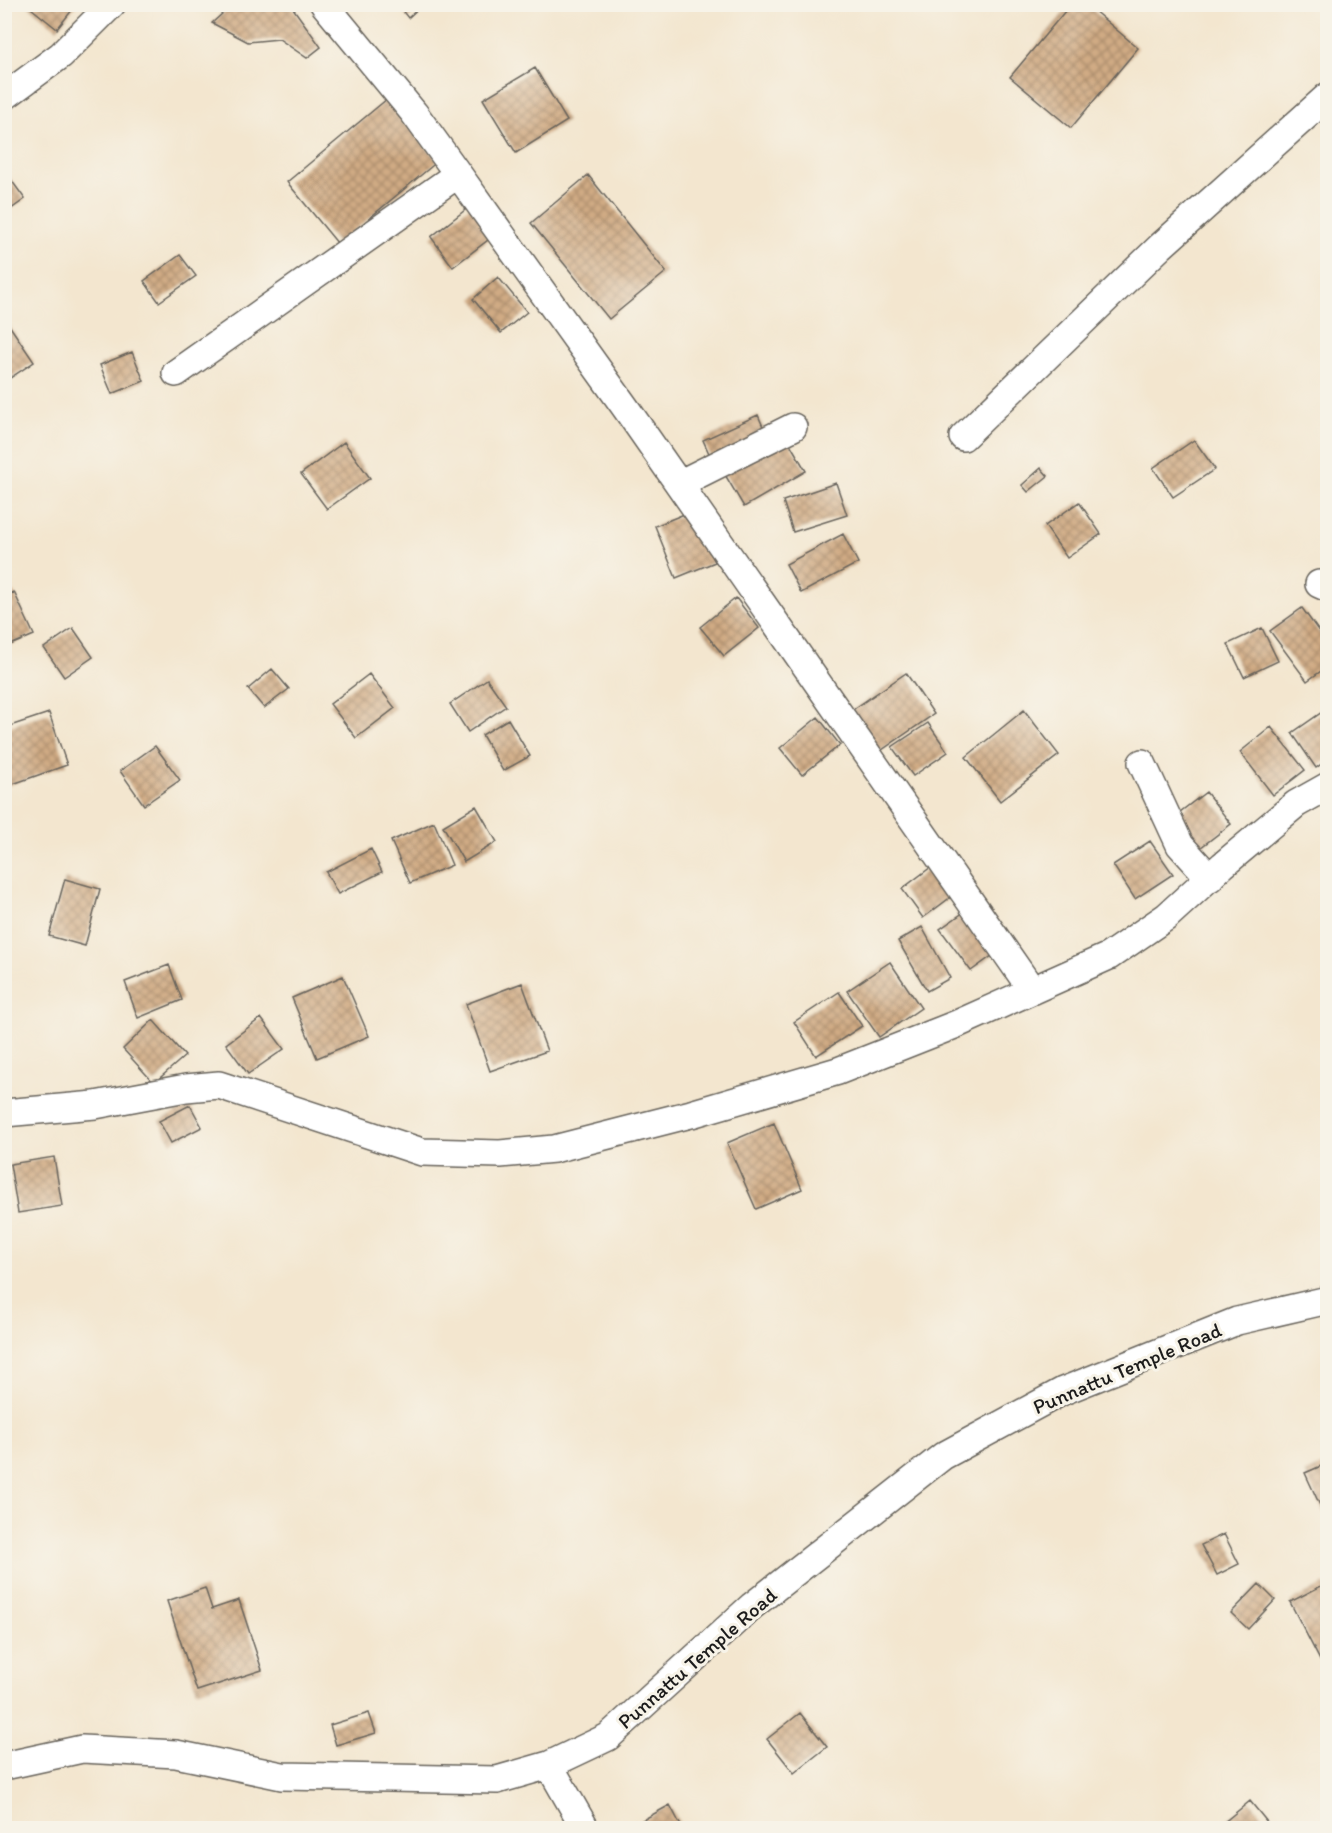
<svg xmlns="http://www.w3.org/2000/svg" width="1332" height="1833" font-family="Itim,sans-serif">
<style>
.building{fill:url(#building-cross-hatch)}
.lines{fill:none;stroke-linecap:round;stroke-linejoin:round}
.street-casing{stroke:#67635b;stroke-width:30}
.street{stroke:#fff;stroke-width:27}
.labels{text-anchor:middle;dominant-baseline:central;stroke-width:6;stroke-linejoin:round;paint-order:stroke}
.street-label{font-size:21px;fill:#1c1c1c;stroke:#f7f3e8}
</style>
<defs>
<pattern id="building-cross-hatch" width="8" height="8" patternUnits="userSpaceOnUse" patternTransform="scale(1.5)"><rect width="8" height="8" fill="#d0ab84"/><path d="M0 0l8 8M0 8l8-8" fill="none" stroke="#a88a6b"/></pattern>
</defs>
<rect width="100%" height="100%" fill="#f7f3e8"/>
<filter id="ink" filterUnits="userSpaceOnUse"><feTurbulence type="fractalNoise" baseFrequency=".0167" numOctaves="2"/><feDisplacementMap in="SourceGraphic" scale="12" xChannelSelector="R" yChannelSelector="G"/><feConvolveMatrix kernelMatrix="1 2 1 2 8 2 1 2 1" color-interpolation-filters="sRGB"/></filter>
<filter id="wash" filterUnits="userSpaceOnUse"><feTurbulence type="fractalNoise" baseFrequency=".008" numOctaves="4" result="noise"/><feDisplacementMap in="SourceGraphic" scale="24" xChannelSelector="R" yChannelSelector="G"/><feGaussianBlur stdDeviation="1.35" result="paint"/><feColorMatrix in="noise" values="0 0 0 0 0 0 0 0 0 0 0 0 0 0 0 0 0 1.4 0 .05"/><feComposite in="paint" operator="in"/></filter>
<g filter="url(#wash)">
<rect width="100%" height="100%" fill="#f3e6cf"/>
<g id="blocks">
<path class="building" d="M 26,4 L 77,4 L 57,29 Z
M 233,4 L 290,4 L 321,47 L 307,58 L 279,39 L 248,42 L 212,23 Z
M 397,4 L 423,4 L 408,18 Z
M 1071,4 L 1086,4 L 1138,48 L 1071,128 L 1010,77 Z
M 535,68 L 567,121 L 516,153 L 483,99 Z
M 387,99 L 438,161 L 338,244 L 287,182 Z
M 4,170 L 25,199 L 4,214 Z
M 588,175 L 666,272 L 609,319 L 531,223 Z
M 474,203 L 497,233 L 453,267 L 431,237 Z
M 180,255 L 196,276 L 159,302 L 144,281 Z
M 498,277 L 527,312 L 501,333 L 473,299 Z
M 9,325 L 34,362 L 4,382 L 4,328 Z
M 132,352 L 144,381 L 112,394 L 100,365 Z
M 758,415 L 767,436 L 712,460 L 703,440 Z
M 786,437 L 806,471 L 744,507 L 724,473 Z
M 1194,440 L 1215,469 L 1173,497 L 1153,468 Z
M 344,442 L 370,478 L 327,509 L 301,474 Z
M 1041,468 L 1048,476 L 1028,492 L 1022,485 Z
M 836,483 L 847,515 L 793,532 L 783,501 Z
M 1079,502 L 1101,534 L 1067,558 L 1045,526 Z
M 694,510 L 715,562 L 676,578 L 655,526 Z
M 843,534 L 858,563 L 801,593 L 786,564 Z
M 14,592 L 34,635 L 8,646 L 5,639 L 5,596 Z
M 736,598 L 759,628 L 724,656 L 700,627 Z
M 1302,608 L 1328,644 L 1328,666 L 1307,681 L 1270,631 Z
M 73,628 L 93,657 L 64,677 L 44,648 Z
M 1262,628 L 1278,661 L 1244,677 L 1228,644 Z
M 272,669 L 289,689 L 264,708 L 248,689 Z
M 906,673 L 934,714 L 879,752 L 851,711 Z
M 369,674 L 395,708 L 356,738 L 330,704 Z
M 487,679 L 506,706 L 468,732 L 450,704 Z
M 1328,708 L 1328,759 L 1316,768 L 1292,733 Z
M 1024,710 L 1059,755 L 1000,801 L 966,757 Z
M 49,713 L 67,765 L 7,786 L 4,778 L 4,728 Z
M 818,717 L 840,745 L 802,775 L 780,748 Z
M 508,719 L 530,756 L 503,771 L 482,735 Z
M 928,723 L 948,752 L 913,776 L 892,747 Z
M 1271,727 L 1305,770 L 1273,795 L 1240,752 Z
M 155,746 L 180,780 L 144,805 L 120,771 Z
M 1206,792 L 1231,824 L 1196,851 L 1171,819 Z
M 476,806 L 497,842 L 464,862 L 443,826 Z
M 434,822 L 452,865 L 410,883 L 391,841 Z
M 1150,841 L 1173,874 L 1135,899 L 1113,865 Z
M 371,849 L 382,872 L 338,894 L 326,872 Z
M 935,864 L 956,893 L 923,918 L 902,889 Z
M 65,879 L 100,889 L 85,946 L 49,936 Z
M 970,908 L 1000,950 L 971,971 L 940,929 Z
M 922,927 L 950,978 L 927,991 L 898,941 Z
M 890,962 L 921,1008 L 879,1037 L 847,991 Z
M 169,965 L 182,1000 L 138,1018 L 125,982 Z
M 343,976 L 369,1036 L 317,1058 L 292,998 Z
M 522,983 L 547,1051 L 490,1071 L 466,1004 Z
M 839,992 L 862,1026 L 816,1056 L 794,1022 Z
M 261,1018 L 284,1049 L 248,1074 L 226,1044 Z
M 153,1020 L 185,1056 L 154,1083 L 123,1049 Z
M 190,1105 L 202,1127 L 171,1143 L 159,1121 Z
M 774,1123 L 802,1189 L 756,1209 L 727,1143 Z
M 54,1157 L 62,1206 L 18,1213 L 10,1164 Z
M 1328,1463 L 1328,1512 L 1324,1514 L 1305,1473 Z
M 1224,1534 L 1239,1564 L 1217,1575 L 1201,1545 Z
M 1259,1584 L 1275,1600 L 1248,1629 L 1231,1613 Z
M 1325,1584 L 1328,1589 L 1328,1664 L 1323,1666 L 1290,1602 Z
M 205,1588 L 212,1609 L 239,1600 L 262,1670 L 197,1691 L 167,1601 Z
M 369,1713 L 376,1733 L 336,1745 L 330,1725 Z
M 800,1713 L 827,1747 L 794,1773 L 767,1739 Z
M 1250,1801 L 1272,1828 L 1217,1828 Z
M 670,1805 L 682,1828 L 628,1828 Z"/>
</g>
</g>
<g filter="url(#ink)">
<use href="#blocks" fill-opacity="0" stroke="#67635b" stroke-width="1.5"/>
<g class="lines">
<g class="street-casing">
<path id="street" d="M 324,4 L 414,113 L 458,174 L 625,407 L 1032,990
M 4,97 L 61,55 L 112,4
M 176,373 L 458,174
M 963,437 L 1161,246 L 1328,96
M 679,484 L 793,427
M 1319,584 L 1328,588
M 1142,763 L 1180,845 L 1210,878
M 4,1113 L 95,1105 L 186,1088 L 219,1085 L 422,1152 L 500,1154 L 554,1149 L 691,1114 L 838,1071 L 957,1024 L 1109,956 L 1166,917 L 1223,865 L 1296,804 L 1328,786
M 549,1765 L 585,1828
M 4,1766 L 82,1749 L 176,1754 L 282,1776 L 497,1780 L 549,1765 L 608,1737 L 752,1606 L 943,1456 L 1063,1391 L 1237,1321 L 1328,1300"/>
</g>
<use href="#street" class="street"/>
</g>
</g>
<g class="labels">
<g class="street-label">
<text transform="translate(1127 1368) rotate(-23)">Punnattu Temple Road</text>
<text transform="translate(697 1658) rotate(-41)">Punnattu Temple Road</text>
</g>
</g>
<rect width="1332" height="1833" fill="none" stroke="#f7f3e8" stroke-width="24"/>
</svg>
